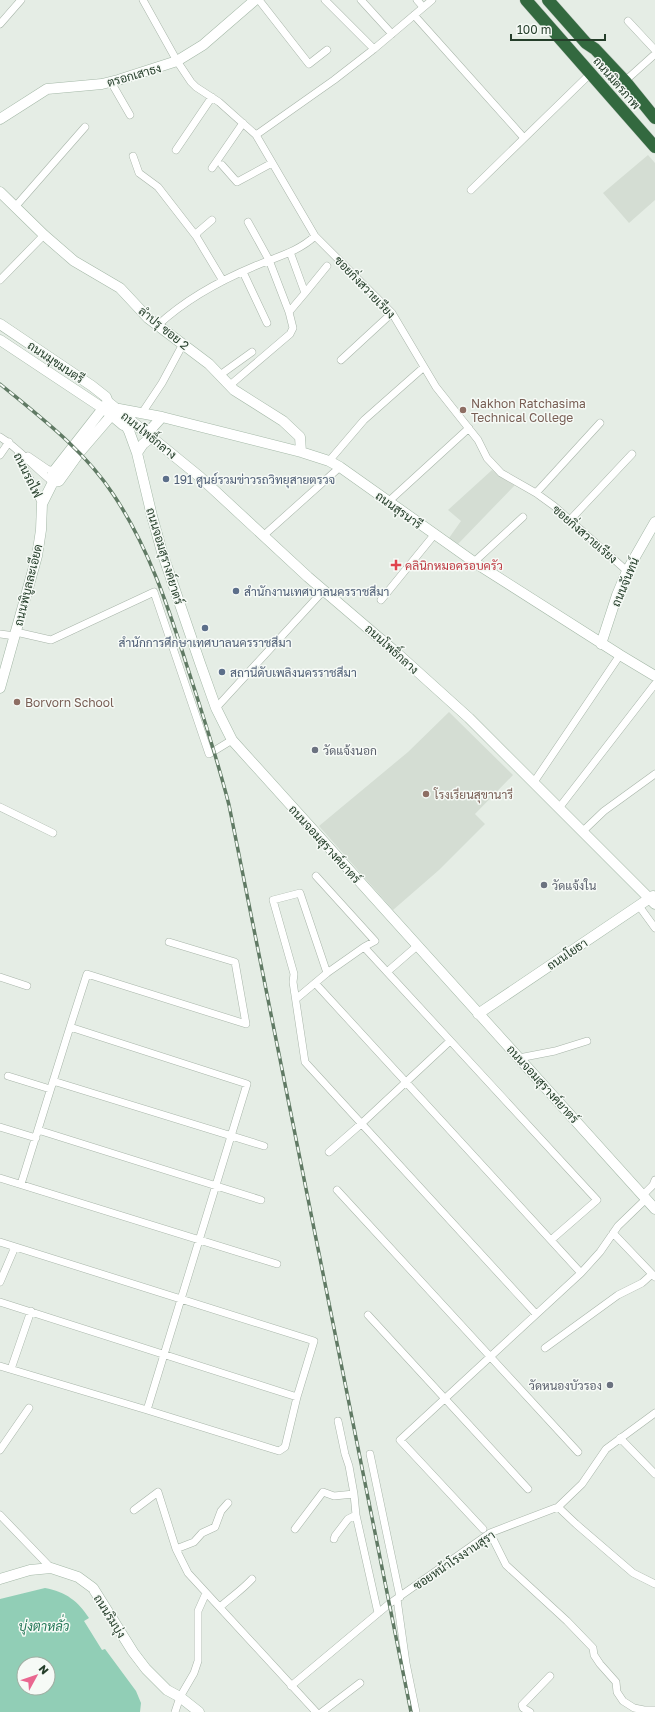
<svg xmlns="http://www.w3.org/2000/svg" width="655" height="1712" font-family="'Golos Text',Sarabun,sans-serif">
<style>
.built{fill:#d4ddd3}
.water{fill:#91ceb6;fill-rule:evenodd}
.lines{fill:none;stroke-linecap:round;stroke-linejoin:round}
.street-casing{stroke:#a8b5a9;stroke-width:8}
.secondary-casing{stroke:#a4b8a7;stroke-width:11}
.highway-casing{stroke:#c2c9c3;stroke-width:13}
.street{stroke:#fff;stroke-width:7}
.secondary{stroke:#fff;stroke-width:10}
.highway{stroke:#33693f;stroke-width:12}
.rail-casing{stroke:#607a64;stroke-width:3.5}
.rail{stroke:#f6faf6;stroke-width:2;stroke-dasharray:6;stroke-linecap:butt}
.education-dot{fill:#8d6e63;stroke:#f6faf6;stroke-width:1.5}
.service-dot{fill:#5c6f8a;stroke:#f6faf6;stroke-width:1.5}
.health-dot{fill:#e0444e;stroke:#f6faf6;stroke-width:1.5}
.worship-dot{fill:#6b7280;stroke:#f6faf6;stroke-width:1.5}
.labels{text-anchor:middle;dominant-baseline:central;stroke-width:3;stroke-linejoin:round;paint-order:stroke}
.street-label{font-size:12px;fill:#253e2a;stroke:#f6faf6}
.education-label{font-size:12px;fill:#785e54;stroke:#f6faf6;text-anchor:start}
.service-label{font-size:12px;fill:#4e5e75;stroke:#f6faf6;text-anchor:start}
.health-label{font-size:12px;fill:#be3a42;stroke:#f6faf6;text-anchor:start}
.worship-label{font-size:12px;fill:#5b616d;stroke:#f6faf6;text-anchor:start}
.water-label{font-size:13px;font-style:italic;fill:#237756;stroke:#f6faf6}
</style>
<rect width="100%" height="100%" fill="#e5ede5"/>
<path class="built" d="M 648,155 L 655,163 L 655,200 L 629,223 L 603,193 Z
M 492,470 L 502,478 L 515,485 L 458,544 L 449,538 L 461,521 L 448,510 Z
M 449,712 L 513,775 L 475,814 L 485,824 L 439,870 L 393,910 L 319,826 L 408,752 Z"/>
<path class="water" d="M 45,1588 C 66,1592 78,1601 89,1618 L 84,1621 L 102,1650 L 105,1649 L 136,1691 L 141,1703 L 140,1712 L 0,1712 L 0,1599 ZM 24,1664 L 48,1664 L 48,1688 L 24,1688 Z"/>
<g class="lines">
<g class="street-casing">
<path id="street" d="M 143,0 L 177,61 L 191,82 L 196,87 L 219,102 L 256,135 L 315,236 L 392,313 L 436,387 L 478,440 L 487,458 L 501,473 L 536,493 L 554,506 L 627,571
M 259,0 L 309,64 L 327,50
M 325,0 L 374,49
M 361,0 L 392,34
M 417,0 L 423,7
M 414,15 L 524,138
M 628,21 L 655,50
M 0,24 L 21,0
M 625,81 L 655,54
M 111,82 L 130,115
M 256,135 L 334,80 L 374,49 L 432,0
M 176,150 L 212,97
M 133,156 L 139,173 L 158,187 L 196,236
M 222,165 L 237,182 L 272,163
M 212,168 L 243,123
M 471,190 L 590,74
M 15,207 L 85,127
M 212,220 L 198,232 L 196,236 L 223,281
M 243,272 L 267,323
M 0,280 L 44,235
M 305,293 L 327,266
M 289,312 L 305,293 L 290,252
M 158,325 C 186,299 219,281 255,266 C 276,257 298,252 315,236
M 341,360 L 392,313
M 220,375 L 252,352
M 229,386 L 290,334 L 293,328 L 289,312 L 269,260 L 248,222
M 142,413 L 162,383 L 183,344
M 0,437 C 20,449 34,468 53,482
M 0,455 L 9,442
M 18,455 L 42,504
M 28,456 L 47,469 L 54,471
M 329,461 L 364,420 L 424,367
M 536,493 L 600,423
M 388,502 L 469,428
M 570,520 L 632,454
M 263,536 L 340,467
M 474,562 L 523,517
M 381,600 L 434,535
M 16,632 L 51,640 L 154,592 L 209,754 L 232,740
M 0,634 L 15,636
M 216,708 L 324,590
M 534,782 L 620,655
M 0,807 L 53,833
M 559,808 L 655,684
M 582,832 L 604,811 L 655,774
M 316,876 L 375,941 L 364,947 L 597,1200 L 551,1240
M 639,906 L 655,928
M 387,972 L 417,946
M 327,973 L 300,893 L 273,900 L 294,974 L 293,982 L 305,1062 L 536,1314
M 0,977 L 27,986
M 315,983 L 581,1273
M 296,999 L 327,973 L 364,947
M 519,1058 L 555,1051 L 587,1041
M 8,1076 L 50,1089
M 53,1081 L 264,1146
M 0,1127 L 36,1138
M 38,1130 L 261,1200
M 329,1152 L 361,1124 L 450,1041
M 0,1178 L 277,1264
M 21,1184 L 70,1027
M 337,1190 L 578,1452
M 643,1195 L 653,1185 L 655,1180
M 613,1233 L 655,1277
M 0,1242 L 314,1341 L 297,1397 L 0,1302
M 0,1282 L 15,1247
M 368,1315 L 528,1489
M 545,1348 L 618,1295 L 642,1283 L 652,1274
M 0,1366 L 147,1410 L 247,1084 L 70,1027 L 87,974 L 246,1024 L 235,962 L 169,942
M 11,1369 L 31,1311
M 147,1410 L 279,1451 L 285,1447 L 297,1397
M 338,1421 L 345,1454 L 349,1466 L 354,1494
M 620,1438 L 655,1474
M 0,1450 L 29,1408
M 370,1454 L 400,1597
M 558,1507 L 576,1524 L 633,1573 L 655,1584
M 134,1510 L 158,1492 L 176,1549 L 188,1573 L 316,1712
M 0,1515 L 51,1568
M 295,1529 L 323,1492 L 334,1496 L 354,1494 L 356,1515
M 483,1529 L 400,1440 L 581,1273 L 600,1252 L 618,1226 L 646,1199
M 490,1533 L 506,1565 L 567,1621 L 593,1648 L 594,1655 L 600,1664 L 616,1682 L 617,1692 L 623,1701 L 634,1708 L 644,1710 L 655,1710
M 334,1539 L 335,1536 L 348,1519 L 356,1515 L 378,1613
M 176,1549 L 194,1542 L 202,1533 L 215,1527 L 221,1511 L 228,1503
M 397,1599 L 406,1663 L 416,1712
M 220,1607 C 231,1597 242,1590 252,1579
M 291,1686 L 389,1604 L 490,1533 L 558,1507 L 582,1484 L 606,1449 L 655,1413
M 175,1712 L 180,1697 L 194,1673 L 198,1661 L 198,1611 L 206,1593
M 322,1712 L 360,1683
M 530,1712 L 523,1708 L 522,1705 L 550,1676"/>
</g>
<g class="secondary-casing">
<path id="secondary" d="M 0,119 L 47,89 L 102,84 L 118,80 L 177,61 L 203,45 L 255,0
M 0,192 L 44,235 L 74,261 L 120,288 L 148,318 L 209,364 L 234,390 L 283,421 L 300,437 L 301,452
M 0,324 L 92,386 L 106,397 L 108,402
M 0,340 L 104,409 L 123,425
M 108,402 L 200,477 L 308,577 L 398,654 L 469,718 L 655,904
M 117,409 L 129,431 L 137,453 L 152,516 L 162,552 L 200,663 L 216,708 L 232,740 L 655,1209
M 119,409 L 162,417 L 301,452 L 329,461 L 340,467 L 474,562 L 620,655 L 655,676
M 151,436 L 152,428 L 162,417
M 137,453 L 143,444 L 152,437
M 53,482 L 59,481 L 79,453 L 116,410
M 601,644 L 617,595 L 627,571 L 655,522
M 0,688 L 37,556 L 41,530 L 42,504 L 53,482 L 52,476 L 54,471 L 108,402
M 478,1014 L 653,896
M 0,1579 L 30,1570 L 51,1568 L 78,1577 L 93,1588 L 133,1652 L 146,1669 L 167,1690 L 180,1697 L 199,1712"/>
</g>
<g class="highway-casing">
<path id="highway" d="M 526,0 L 655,147
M 548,0 L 586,43 L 595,49 L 625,81 L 655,118"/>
</g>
<use href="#street" class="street"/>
<use href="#secondary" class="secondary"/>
<use href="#highway" class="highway"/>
<g class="rail-casing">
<path id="rail" d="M 0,384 C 40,417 84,450 113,494 C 148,546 168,606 187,666 C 202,712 217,758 229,805 L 411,1712"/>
</g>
<use href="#rail" class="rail"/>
</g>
<g class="education-dot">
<circle cx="463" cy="410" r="4"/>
<circle cx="17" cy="702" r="4"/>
<circle cx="426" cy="794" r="4"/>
</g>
<g class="service-dot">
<circle cx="166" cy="479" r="4"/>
<circle cx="236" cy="591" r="4"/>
<circle cx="205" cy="628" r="4"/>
<circle cx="222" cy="672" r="4"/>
</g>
<path class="health-dot" d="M394 559h4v4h4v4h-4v4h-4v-4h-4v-4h4z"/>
<g class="worship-dot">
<circle cx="315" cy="750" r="4"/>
<circle cx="544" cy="885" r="4"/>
<circle cx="610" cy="1385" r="4"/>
</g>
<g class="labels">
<g class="street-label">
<text transform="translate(134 75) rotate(-16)">ตรอกเสาธง</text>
<text transform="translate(617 83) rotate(49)">ถนนมิตรภาพ</text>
<text transform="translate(365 287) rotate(46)">ซอยกิ่งสวายเรียง</text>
<text transform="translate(164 328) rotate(39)">ลำปรุ ซอย 2</text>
<text transform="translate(56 362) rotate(34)">ถนนมุขมนตรี</text>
<text transform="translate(149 435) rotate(39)">ถนนโพธิ์กลาง</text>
<text transform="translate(28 475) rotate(64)">ถนนรถไฟ</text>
<text transform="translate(399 510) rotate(36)">ถนนสุรนารี</text>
<text transform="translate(585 534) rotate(41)">ซอยกิ่งสวายเรียง</text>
<text transform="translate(165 556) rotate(73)">ถนนจอมสุรางค์ยาตร์</text>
<text transform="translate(625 582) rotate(-67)">ถนนจันทน์</text>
<text transform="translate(28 585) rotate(-76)">ถนนพิบูลละเอียด</text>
<text transform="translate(392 649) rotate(42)">ถนนโพธิ์กลาง</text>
<text transform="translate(325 844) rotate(48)">ถนนจอมสุรางค์ยาตร์</text>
<text transform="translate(567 954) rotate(-34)">ถนนโยธา</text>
<text transform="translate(543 1084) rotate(48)">ถนนจอมสุรางค์ยาตร์</text>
<text transform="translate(454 1560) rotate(-34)">ซอยหน้าโรงงานสุรา</text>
<text transform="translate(110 1616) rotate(58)">ถนนริมบุ่ง</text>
</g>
<g class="education-label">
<text x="471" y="403">Nakhon Ratchasima<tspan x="471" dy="14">Technical College</tspan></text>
<text x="25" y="702">Borvorn School</text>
<text x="434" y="794">โรงเรียนสุขานารี</text>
</g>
<g class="service-label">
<text x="174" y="479">191 ศูนย์รวมข่าวรถวิทยุสายตรวจ</text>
<text x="244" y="591">สำนักงานเทศบาลนครราชสีมา</text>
<text x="205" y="642" text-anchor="middle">สำนักการศึกษาเทศบาลนครราชสีมา</text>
<text x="230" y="672">สถานีดับเพลิงนครราชสีมา</text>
</g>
<g class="health-label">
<text x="405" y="565">คลินิกหมอครอบครัว</text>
</g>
<g class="worship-label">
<text x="323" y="750">วัดแจ้งนอก</text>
<text x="552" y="885">วัดแจ้งใน</text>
<text x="602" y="1385" text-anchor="end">วัดหนองบัวรอง</text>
</g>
<g class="water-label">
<text x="44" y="1626">บุ่งตาหลั่ว</text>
</g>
</g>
<g transform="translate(36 1676) rotate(50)"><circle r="19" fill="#f6faf6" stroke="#a2afa4"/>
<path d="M0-3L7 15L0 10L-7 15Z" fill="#e96790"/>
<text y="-6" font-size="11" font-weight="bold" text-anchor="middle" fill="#253e2a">N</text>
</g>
<path d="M511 34v6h94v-6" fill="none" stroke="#253e2a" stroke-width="2"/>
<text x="517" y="34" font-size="12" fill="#253e2a" stroke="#f6faf6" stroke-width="3" paint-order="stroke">100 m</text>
</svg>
